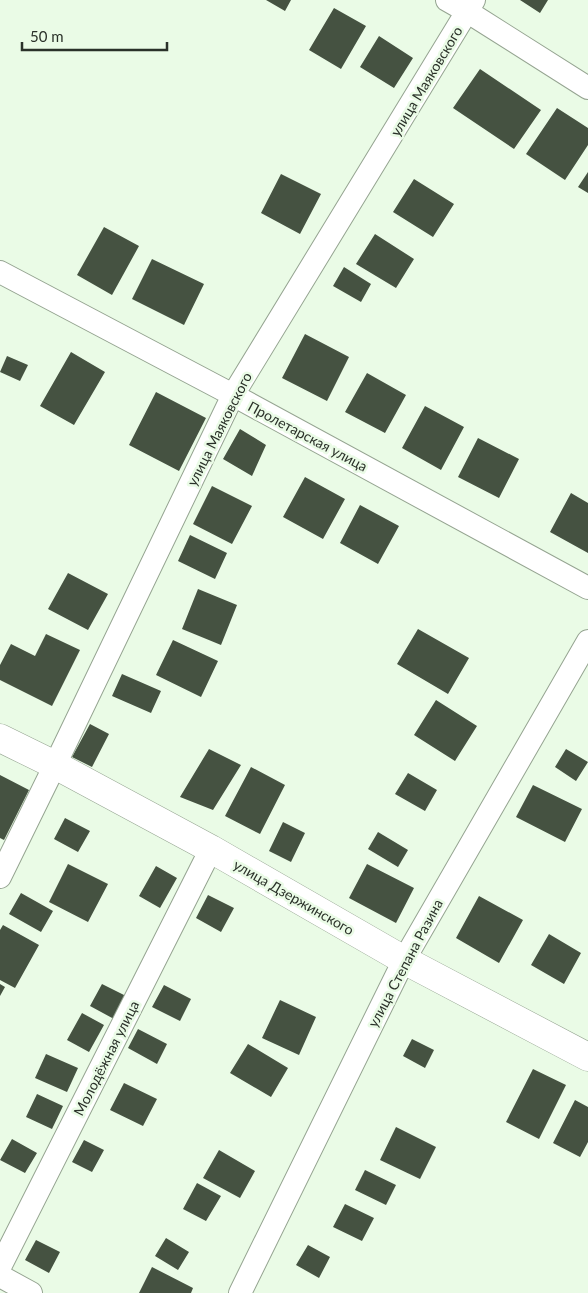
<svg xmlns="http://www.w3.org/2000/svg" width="588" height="1293" font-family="Lato,sans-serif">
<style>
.building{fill:#455241}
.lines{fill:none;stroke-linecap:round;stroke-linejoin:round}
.minor-casing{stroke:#95a491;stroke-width:24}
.tertiary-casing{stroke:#95a491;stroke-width:29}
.minor{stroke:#fff;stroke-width:22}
.tertiary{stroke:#fff;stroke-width:28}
.labels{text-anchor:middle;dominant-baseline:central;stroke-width:5;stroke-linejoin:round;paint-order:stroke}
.street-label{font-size:14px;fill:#2a3129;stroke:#eafbe6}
</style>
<rect width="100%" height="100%" fill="#eafbe6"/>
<path class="building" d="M 266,0 L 291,0 L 285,11 Z
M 520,0 L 548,0 L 540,13 Z
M 334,8 L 366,26 L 341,69 L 309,50 Z
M 379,36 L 413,58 L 394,88 L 360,67 Z
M 480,69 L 541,110 L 514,149 L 453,108 Z
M 557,108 L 588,128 L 588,145 L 565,180 L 526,154 Z
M 588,172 L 588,193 L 578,187 Z
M 281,174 L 321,194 L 300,234 L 261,213 Z
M 414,179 L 454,204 L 433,237 L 393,212 Z
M 104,227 L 139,246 L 112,295 L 77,275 Z
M 375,234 L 414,259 L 396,288 L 356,264 Z
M 152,259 L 204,284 L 184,325 L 132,299 Z
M 344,267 L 371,284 L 361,302 L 333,286 Z
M 305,334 L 349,357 L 327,401 L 282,378 Z
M 71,352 L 105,372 L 74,425 L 40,406 Z
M 7,356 L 28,365 L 20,381 L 0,372 Z
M 367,373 L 406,395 L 385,433 L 345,412 Z
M 156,392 L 206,418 L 179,471 L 129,445 Z
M 425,406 L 464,427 L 441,470 L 402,448 Z
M 240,429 L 266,445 L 252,476 L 223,459 Z
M 478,438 L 519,459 L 499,498 L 458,477 Z
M 305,477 L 345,499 L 323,539 L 283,517 Z
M 212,486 L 252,506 L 232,544 L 193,524 Z
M 571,493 L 588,503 L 588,553 L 550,532 Z
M 360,505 L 399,526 L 378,564 L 340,543 Z
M 190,535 L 227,553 L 215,579 L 178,561 Z
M 68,573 L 108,594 L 88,630 L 48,609 Z
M 198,589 L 237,605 L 221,645 L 182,629 Z
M 418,629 L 469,658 L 448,694 L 397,664 Z
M 46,634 L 80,650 L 52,706 L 0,680 L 0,665 L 11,644 L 35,656 Z
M 173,640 L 218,661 L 201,697 L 156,675 Z
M 122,674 L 161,691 L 151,713 L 112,696 Z
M 436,700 L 477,726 L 455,761 L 414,735 Z
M 90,724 L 109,734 L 92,767 L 72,757 Z
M 209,749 L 241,765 L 213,810 L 180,797 Z
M 566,749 L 588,762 L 576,781 L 555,767 Z
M 251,767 L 285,785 L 260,834 L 225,816 Z
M 408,773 L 437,790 L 425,811 L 395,794 Z
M 0,775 L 29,790 L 4,840 L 0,838 Z
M 533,785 L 582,809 L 565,842 L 516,817 Z
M 65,818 L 90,831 L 78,852 L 54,839 Z
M 283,822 L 305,833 L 291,862 L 269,851 Z
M 378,832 L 408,850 L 398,867 L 368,849 Z
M 68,864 L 108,884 L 88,922 L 49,902 Z
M 367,864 L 414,888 L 396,923 L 349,898 Z
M 156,866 L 177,878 L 160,908 L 139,896 Z
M 21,893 L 53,911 L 41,932 L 9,914 Z
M 208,895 L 234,908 L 221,932 L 196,918 Z
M 479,896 L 523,920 L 499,963 L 456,938 Z
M 3,925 L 39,945 L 15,988 L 0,980 L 0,930 Z
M 549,934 L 581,953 L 564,984 L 531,965 Z
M 0,984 L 5,987 L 0,996 Z
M 102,984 L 126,996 L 114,1019 L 90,1006 Z
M 164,985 L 191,999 L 180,1021 L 152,1007 Z
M 280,1000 L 316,1017 L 299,1055 L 262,1038 Z
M 82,1013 L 104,1025 L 89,1052 L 67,1040 Z
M 138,1029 L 167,1044 L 157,1064 L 128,1048 Z
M 412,1039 L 434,1050 L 425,1068 L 403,1056 Z
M 248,1044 L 288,1068 L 271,1097 L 230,1073 Z
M 46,1054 L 78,1068 L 67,1092 L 35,1078 Z
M 533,1069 L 566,1085 L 539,1139 L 506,1122 Z
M 124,1083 L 157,1099 L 143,1126 L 110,1110 Z
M 37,1094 L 63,1106 L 52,1129 L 26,1117 Z
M 575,1100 L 588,1107 L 588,1142 L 580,1157 L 553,1143 Z
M 396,1127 L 436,1147 L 420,1179 L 380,1160 Z
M 12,1139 L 37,1153 L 25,1173 L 0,1160 Z
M 84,1140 L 104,1150 L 92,1172 L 72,1162 Z
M 219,1150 L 255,1171 L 240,1198 L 203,1178 Z
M 365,1170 L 396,1185 L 386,1205 L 355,1190 Z
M 197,1183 L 221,1196 L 206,1221 L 183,1209 Z
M 345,1204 L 374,1218 L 362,1241 L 333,1227 Z
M 166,1238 L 189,1252 L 178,1270 L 155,1256 Z
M 36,1240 L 60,1252 L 49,1273 L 25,1260 Z
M 308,1245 L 330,1257 L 319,1278 L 296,1265 Z
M 152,1267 L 193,1288 L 191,1293 L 139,1293 Z"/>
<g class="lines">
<g class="minor-casing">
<path id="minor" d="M 447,0 L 468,12 L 588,88
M 0,272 L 233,395 L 588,588
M 0,877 L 55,765 L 233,395 L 474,0
M 0,1267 L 211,849
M 0,1276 L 31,1293
M 240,1293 L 404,960 L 588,641"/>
</g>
<g class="tertiary-casing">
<path id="tertiary" d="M 0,738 L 55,765 L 211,849 L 404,960 L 588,1057"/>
</g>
<use href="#minor" class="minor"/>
<use href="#tertiary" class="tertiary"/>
</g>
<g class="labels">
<g class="street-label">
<text transform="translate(426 81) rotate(-59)">улица Маяковского</text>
<text transform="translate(219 429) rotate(-63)">улица Маяковского</text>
<text transform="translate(308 436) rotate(28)">Пролетарская улица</text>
<text transform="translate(294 897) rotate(30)">улица Дзержинского</text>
<text transform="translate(405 963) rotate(-62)">улица Степана Разина</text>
<text transform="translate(106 1058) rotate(-63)">Молодёжная улица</text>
</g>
</g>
<path d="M22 42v8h145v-8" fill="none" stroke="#2a3129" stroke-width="2.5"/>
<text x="30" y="42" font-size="15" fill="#2a3129" stroke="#eafbe6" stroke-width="4" paint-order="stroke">50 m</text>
</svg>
